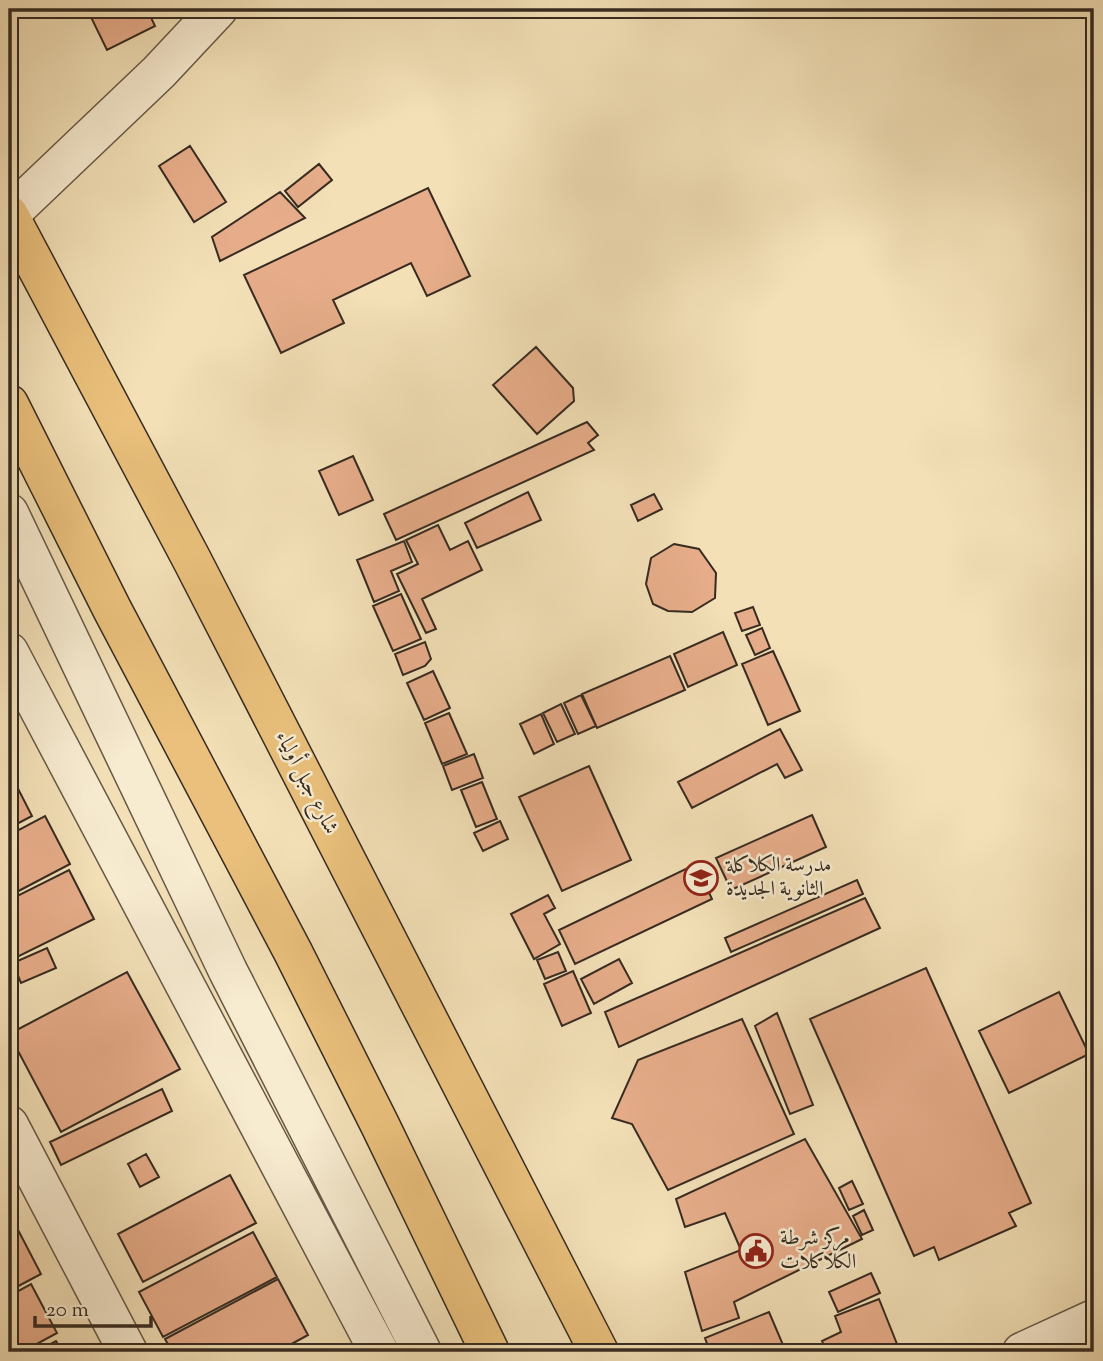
<svg xmlns="http://www.w3.org/2000/svg" width="1103" height="1361" font-family="'Sorts Mill Goudy',Amiri,serif">
<style>
.building{fill:#e7ad8a;stroke:#372b21;stroke-width:2}
.lines{fill:none;stroke-linecap:round;stroke-linejoin:round}
.street-casing{stroke:#665846;stroke-width:41}
.primary-casing{stroke:#372b21;stroke-width:41}
.street{stroke:#f7ebd0;stroke-width:38}
.primary{stroke:#eac07c;stroke-width:38}
.labels{text-anchor:middle;dominant-baseline:central;stroke-width:5;stroke-linejoin:round;paint-order:stroke}
.street-label{font-size:21px;fill:#372b21;stroke:#f7ebd0}
.poi-label{font-size:21px;fill:#372b21;stroke:#f7ebd0;text-anchor:start}
</style>
<rect width="100%" height="100%" fill="#f3e0b7"/>
<filter id="stains"><feTurbulence type="fractalNoise" baseFrequency=".00286" numOctaves="4"/><feColorMatrix values="0 0 0 0 .2 0 0 0 0 .09 0 0 0 0 .02 0 0 0 .5 -.17"/></filter>
<radialGradient id="worn" r=".72"><stop offset=".6" stop-color="#630" stop-opacity="0"/><stop offset="1" stop-color="#630" stop-opacity=".3"/></radialGradient>
<path class="building" d="M 87,9 L 147,9 L 155,26 L 107,50 Z
M 190,146 L 226,202 L 194,222 L 159,166 Z
M 319,164 L 332,180 L 298,207 L 285,191 Z
M 428,188 L 470,276 L 427,296 L 411,263 L 333,300 L 344,323 L 281,353 L 244,275 Z
M 280,192 L 305,218 L 220,261 L 212,237 Z
M 536,347 L 573,388 L 574,401 L 537,434 L 493,385 Z
M 587,422 L 598,435 L 588,443 L 594,450 L 396,540 L 384,514 Z
M 353,456 L 373,500 L 339,515 L 319,471 Z
M 528,492 L 541,520 L 477,548 L 465,523 Z
M 654,494 L 662,509 L 638,521 L 631,505 Z
M 438,525 L 450,550 L 468,541 L 482,570 L 422,599 L 436,629 L 426,633 L 397,574 L 418,564 L 406,540 Z
M 404,541 L 412,562 L 391,571 L 399,591 L 374,602 L 357,560 Z
M 674,544 L 699,549 L 716,573 L 715,598 L 692,612 L 668,611 L 653,604 L 646,584 L 651,558 Z
M 401,594 L 421,639 L 393,651 L 373,606 Z
M 753,607 L 760,625 L 742,631 L 735,613 Z
M 762,628 L 770,648 L 755,655 L 746,635 Z
M 723,632 L 737,665 L 688,687 L 674,654 Z
M 425,642 L 431,659 L 425,666 L 403,675 L 395,654 Z
M 773,651 L 800,711 L 768,725 L 742,664 Z
M 670,656 L 685,690 L 597,728 L 582,694 Z
M 433,671 L 450,708 L 424,720 L 407,683 Z
M 581,695 L 596,726 L 578,734 L 564,703 Z
M 561,704 L 575,734 L 557,742 L 543,713 Z
M 449,713 L 467,754 L 442,764 L 425,723 Z
M 541,714 L 554,744 L 534,754 L 520,724 Z
M 780,729 L 802,770 L 785,778 L 777,764 L 692,808 L 678,782 Z
M 474,754 L 483,778 L 452,790 L 443,766 Z
M 589,766 L 631,860 L 562,891 L 519,797 Z
M 9,771 L 32,816 L 9,828 Z
M 482,782 L 497,819 L 476,827 L 461,790 Z
M 812,815 L 826,847 L 731,890 L 716,858 Z
M 45,816 L 70,864 L 9,896 L 9,835 Z
M 500,821 L 508,839 L 483,851 L 474,833 Z
M 696,864 L 712,899 L 575,964 L 559,930 Z
M 69,870 L 94,919 L 9,961 L 9,900 Z
M 857,880 L 863,894 L 731,952 L 725,938 Z
M 548,895 L 555,908 L 544,914 L 560,944 L 534,959 L 511,914 Z
M 865,898 L 880,928 L 619,1047 L 605,1012 Z
M 47,948 L 56,968 L 21,983 L 13,963 Z
M 558,952 L 566,971 L 545,979 L 537,960 Z
M 619,959 L 632,983 L 594,1004 L 581,979 Z
M 926,968 L 1031,1203 L 1009,1213 L 1016,1226 L 939,1260 L 934,1247 L 914,1256 L 810,1019 Z
M 573,971 L 591,1013 L 562,1026 L 544,984 Z
M 127,972 L 180,1069 L 61,1132 L 9,1034 Z
M 1059,992 L 1089,1054 L 1009,1093 L 979,1031 Z
M 777,1013 L 813,1105 L 790,1114 L 755,1026 Z
M 742,1019 L 794,1134 L 668,1190 L 632,1124 L 612,1118 L 638,1060 Z
M 162,1089 L 172,1111 L 61,1165 L 50,1142 Z
M 805,1139 L 862,1239 L 734,1302 L 739,1318 L 702,1331 L 685,1272 L 741,1250 L 725,1213 L 685,1227 L 676,1199 Z
M 1094,1152 L 1094,1168 L 1088,1155 Z
M 146,1154 L 159,1177 L 140,1187 L 128,1164 Z
M 230,1175 L 256,1223 L 143,1282 L 118,1234 Z
M 852,1181 L 863,1204 L 849,1210 L 839,1188 Z
M 9,1199 L 18,1216 L 9,1221 Z
M 864,1210 L 873,1230 L 862,1235 L 853,1216 Z
M 16,1226 L 41,1274 L 9,1291 L 9,1230 Z
M 253,1232 L 277,1277 L 163,1337 L 139,1292 Z
M 871,1273 L 880,1293 L 838,1312 L 829,1292 Z
M 278,1279 L 308,1335 L 277,1352 L 172,1352 L 165,1339 Z
M 31,1284 L 57,1333 L 22,1352 L 9,1352 L 9,1296 Z
M 879,1299 L 897,1344 L 868,1352 L 827,1352 L 822,1341 L 841,1332 L 835,1316 Z
M 769,1312 L 786,1352 L 710,1352 L 705,1338 Z
M 56,1341 L 62,1352 L 35,1352 Z
M 815,1345 L 818,1352 L 798,1352 Z"/>
<g class="lines">
<g class="street-casing">
<path id="street" d="M 9,215 L 159,72 L 218,9
M 9,513 L 228,971 L 422,1352
M 9,652 L 379,1352
M 9,1125 L 128,1352
M 1022,1352 L 1094,1319"/>
</g>
<g class="primary-casing">
<path id="primary" d="M 9,215 L 192,560 L 599,1352
M 9,404 L 112,609 L 293,952 L 380,1125 L 490,1352"/>
</g>
<use href="#street" class="street"/>
<use href="#primary" class="primary"/>
</g>
<defs>
<g id="school-ring" transform="scale(1.75)"><circle r="9.5" fill="#f7ebd0" stroke="#8f2418" stroke-width="1.5"/><path d="M0-5L7-2L0 1L-7-2ZM-4 1L0 2.5L4 1V4Q0 6-4 4Z" fill="#8f2418"/></g>
<g id="civic-ring" transform="scale(1.75)"><circle r="9.5" fill="#f7ebd0" stroke="#8f2418" stroke-width="1.5"/><path d="M-.6-6.5H3V-4.5H.6V-3L4-1V1h2V6H-6V1h2V-1L-.6-3ZM-1.2 2.5V6h2.4V2.5Z" fill="#8f2418"/></g>
</defs>
<g fill-rule="evenodd">
<use href="#school-ring" x="701" y="878"/>
<use href="#civic-ring" x="756" y="1251"/>
</g>
<g class="labels">
<g class="street-label">
<text transform="translate(306 783) rotate(63)">شارع جبل أولياء</text>
</g>
<g class="poi-label">
<text x="726" y="866">مدرسة الكلاكلة<tspan x="726" dy="24">الثانوية الجديدة</tspan></text>
<text x="780" y="1239">مركز شرطة<tspan x="780" dy="24">الكلاكلات</tspan></text>
</g>
</g>
<rect width="1103" height="1361" fill="none" stroke="#f3e0b7" stroke-width="35"/>
<rect x="10" y="10" width="1082" height="1340" fill="none" stroke="#372b21" stroke-width="3.5"/>
<rect x="18" y="18" width="1068" height="1326" fill="none" stroke="#372b21" stroke-width="2"/>
<path d="M35 1316v10h116v-10" fill="none" stroke="#372b21" stroke-width="3.5"/>
<text x="46" y="1316" font-size="21" fill="#372b21" stroke="#f7ebd0" stroke-width="5" paint-order="stroke">20 m</text>
<rect width="100%" height="100%" filter="url(#stains)"/>
<rect width="100%" height="100%" fill="url(#worn)"/>
</svg>
